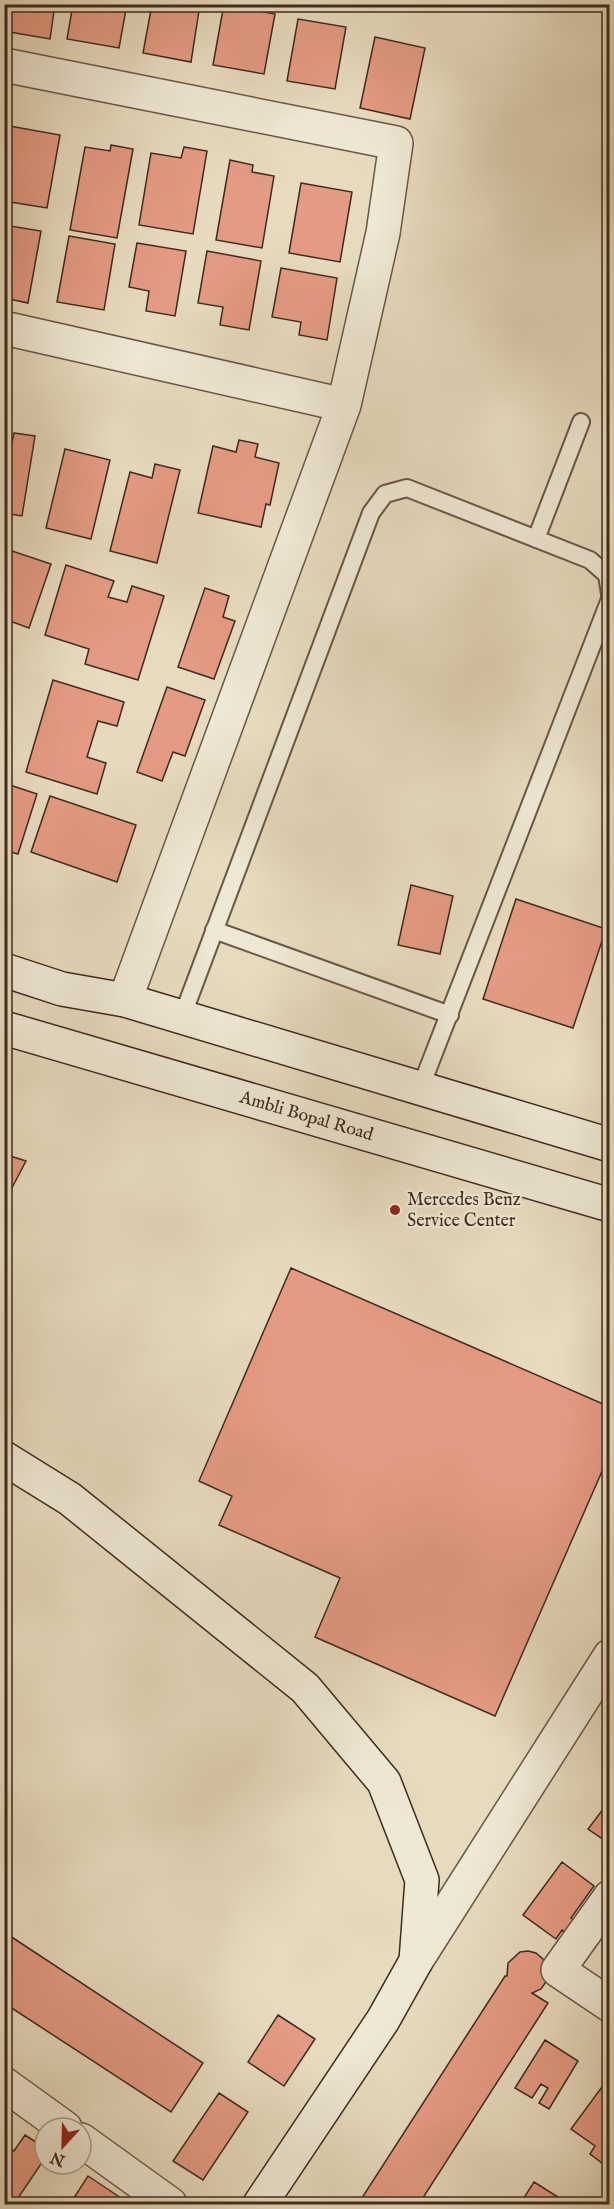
<svg xmlns="http://www.w3.org/2000/svg" width="614" height="2209" font-family="'IM FELL English',serif">
<style>
.building{fill:#e59b83;stroke:#3d2b1e;stroke-width:1.5}
.lines{fill:none;stroke-linecap:round;stroke-linejoin:round}
.lane-casing{stroke:#685746;stroke-width:20}
.street-casing{stroke:#685746;stroke-width:36}
.secondary-casing{stroke:#3d2b1e;stroke-width:36}
.lane{stroke:#efe8d5;stroke-width:16}
.street{stroke:#efe8d5;stroke-width:33}
.secondary{stroke:#efe8d5;stroke-width:33}
.poi-dot{fill:#8f2418;stroke:#efe8d5;stroke-width:2}
.labels{text-anchor:middle;dominant-baseline:central;stroke-width:4.5;stroke-linejoin:round;paint-order:stroke}
.street-label{font-size:18px;fill:#3d2b1e;stroke:#efe8d5}
.poi-label{font-size:18px;fill:#3d2b1e;stroke:#efe8d5;text-anchor:start}
</style>
<rect width="100%" height="100%" fill="#e7dbbf"/>
<filter id="stains"><feTurbulence type="fractalNoise" baseFrequency=".00333" numOctaves="4"/><feColorMatrix values="0 0 0 0 .2 0 0 0 0 .09 0 0 0 0 .02 0 0 0 .5 -.17"/></filter>
<radialGradient id="worn" r=".72"><stop offset=".6" stop-color="#630" stop-opacity="0"/><stop offset="1" stop-color="#630" stop-opacity=".3"/></radialGradient>
<path class="building" d="M 4,4 L 55,4 L 50,39 L 4,31 Z
M 73,4 L 127,4 L 119,48 L 67,39 Z
M 152,4 L 200,4 L 191,62 L 143,53 Z
M 224,4 L 275,14 L 264,74 L 213,65 Z
M 298,19 L 346,27 L 335,89 L 287,81 Z
M 375,37 L 425,48 L 410,119 L 360,108 Z
M 4,125 L 60,135 L 47,208 L 4,201 Z
M 111,145 L 133,149 L 117,238 L 70,230 L 85,147 L 110,151 Z
M 184,147 L 207,151 L 193,234 L 139,225 L 151,153 L 181,158 Z
M 230,160 L 253,165 L 252,172 L 274,176 L 262,248 L 216,240 Z
M 301,183 L 352,192 L 340,262 L 289,253 Z
M 4,225 L 41,231 L 28,303 L 4,298 Z
M 69,236 L 115,244 L 104,310 L 57,302 Z
M 137,243 L 186,251 L 175,316 L 146,311 L 149,291 L 129,287 Z
M 207,251 L 261,261 L 249,330 L 220,325 L 223,307 L 198,303 Z
M 281,268 L 337,278 L 327,340 L 299,335 L 301,322 L 272,317 Z
M 14,433 L 35,436 L 22,516 L 4,513 L 4,442 L 12,443 Z
M 239,440 L 258,444 L 255,457 L 279,463 L 270,505 L 266,504 L 261,527 L 198,513 L 213,446 L 236,452 Z
M 65,449 L 110,460 L 91,539 L 46,528 Z
M 155,464 L 180,470 L 157,563 L 110,551 L 130,472 L 152,478 Z
M 6,549 L 51,564 L 29,628 L 10,621 L 8,627 L 4,626 Z
M 66,565 L 114,581 L 108,597 L 127,602 L 132,586 L 164,596 L 138,680 L 85,664 L 89,649 L 45,635 Z
M 205,588 L 229,596 L 223,617 L 235,621 L 214,679 L 178,667 Z
M 53,680 L 124,702 L 117,726 L 98,721 L 87,757 L 106,763 L 97,794 L 26,772 Z
M 167,687 L 205,700 L 185,756 L 173,752 L 162,781 L 137,772 Z
M 4,783 L 37,794 L 18,854 L 4,850 Z
M 50,796 L 136,825 L 117,882 L 31,852 Z
M 411,885 L 453,896 L 440,954 L 398,945 Z
M 516,899 L 606,929 L 573,1028 L 483,999 Z
M 4,1154 L 26,1161 L 4,1203 Z
M 291,1268 L 610,1407 L 610,1453 L 495,1716 L 315,1637 L 340,1578 L 219,1525 L 232,1496 L 199,1481 Z
M 610,1800 L 610,1844 L 588,1829 Z
M 562,1862 L 594,1886 L 571,1918 L 575,1920 L 566,1933 L 562,1930 L 556,1939 L 523,1915 Z
M 4,1932 L 203,2063 L 171,2112 L 4,2003 Z
M 528,1951 L 536,1953 L 543,1959 L 547,1966 L 548,1974 L 546,1982 L 541,1989 L 532,1993 L 548,2003 L 419,2204 L 358,2204 L 505,1976 L 507,1976 L 508,1963 L 520,1952 Z
M 278,2015 L 315,2039 L 284,2086 L 248,2062 Z
M 545,2040 L 578,2061 L 549,2109 L 539,2103 L 548,2088 L 541,2084 L 532,2098 L 515,2088 Z
M 610,2076 L 610,2169 L 590,2154 L 595,2146 L 571,2129 Z
M 219,2093 L 248,2112 L 203,2180 L 173,2161 Z
M 25,2135 L 45,2148 L 45,2158 L 14,2204 L 4,2204 L 4,2145 L 14,2151 Z
M 88,2176 L 127,2202 L 125,2204 L 70,2204 Z
M 534,2182 L 569,2204 L 520,2204 Z"/>
<g class="lines">
<g class="lane-casing">
<path id="lane" d="M 536,539 L 581,422
M 214,930 L 450,1015
M 182,1017 L 371,513 L 385,494 L 407,488 L 590,560 L 607,575 L 610,594
M 420,1089 L 610,599"/>
</g>
<g class="street-casing">
<path id="street" d="M 4,65 L 396,143 L 383,233 L 344,405 L 125,1000
M 4,328 L 344,405
M 610,1897 L 558,1970 L 610,2005
M 416,1961 L 610,1656
M 4,2084 L 65,2128
M 81,2140 L 170,2204"/>
</g>
<g class="secondary-casing">
<g id="secondary">
<path d="M 4,970 L 62,989 L 125,1000 L 610,1145"/>
<path id="s1" d="M 4,1028 L 610,1205"/>
<path d="M 4,1458 L 70,1499 L 305,1688 L 384,1782 L 422,1880 L 416,1961 L 383,2020 L 260,2204"/>
</g>
</g>
<use href="#lane" class="lane"/>
<use href="#street" class="street"/>
<use href="#secondary" class="secondary"/>
</g>
<circle class="poi-dot" cx="395" cy="1210" r="6"/>
<g class="labels">
<g class="street-label">
<text stroke="none"><textPath href="#s1" startOffset="315">Ambli Bopal Road</textPath></text>
</g>
<g class="poi-label">
<text x="407" y="1200">Mercedes Benz<tspan x="407" dy="21">Service Center</tspan></text>
</g>
</g>
<rect width="614" height="2209" fill="none" stroke="#e7dbbf" stroke-width="24"/>
<rect x="6" y="6" width="602" height="2197" fill="none" stroke="#3d2b1e" stroke-width="3"/>
<rect x="12" y="12" width="590" height="2185" fill="none" stroke="#3d2b1e" stroke-width="1.5"/>
<g transform="translate(63 2146) rotate(202)"><circle r="28" fill="#efe8d5" stroke="#a89c8c" stroke-width="1.5"/>
<path d="M0-4.5L10 22L0 15L-10 22Z" fill="#8f2418"/>
<text y="-9" font-size="16" font-weight="bold" text-anchor="middle" fill="#3d2b1e">N</text>
</g>
<rect width="100%" height="100%" filter="url(#stains)"/>
<rect width="100%" height="100%" fill="url(#worn)"/>
</svg>
